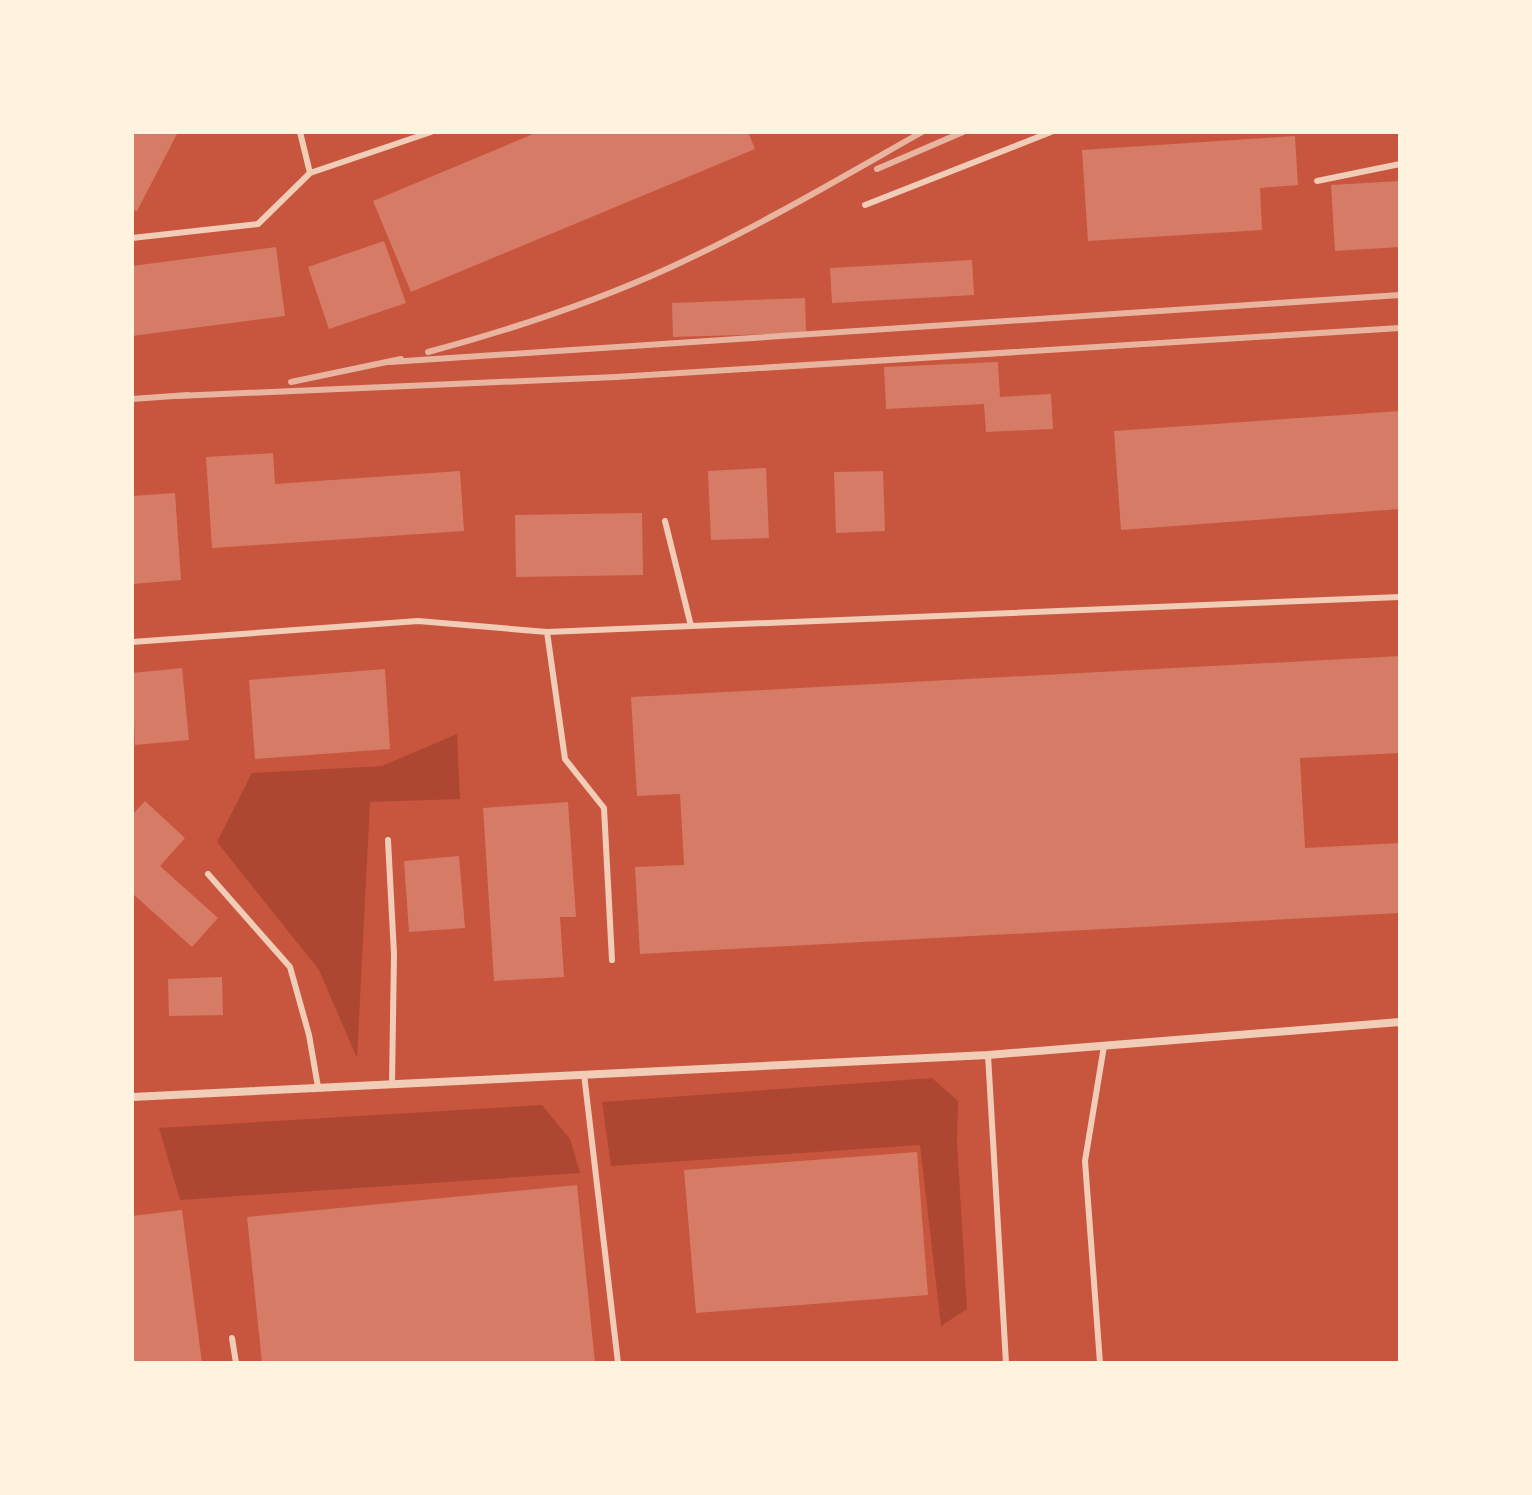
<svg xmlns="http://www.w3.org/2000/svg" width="1532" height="1495" font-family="'Noto Sans',sans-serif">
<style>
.green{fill:#ae4732}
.building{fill:#d67c66}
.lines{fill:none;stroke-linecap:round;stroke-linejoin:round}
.service{stroke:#f1ccb7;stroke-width:6}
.minor{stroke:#f1ccb7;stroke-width:8}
.rail{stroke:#e9b49f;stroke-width:6}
</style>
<rect width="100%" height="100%" fill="#c8553d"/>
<path class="green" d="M 457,734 L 460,799 L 370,802 L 357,1058 L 319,970 L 217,842 L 252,773 L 382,766 Z
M 932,1078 L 958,1101 L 957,1142 L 967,1309 L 941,1326 L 920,1145 L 611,1166 L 602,1102 Z
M 542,1105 L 570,1139 L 580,1173 L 180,1200 L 159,1128 Z"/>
<path class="building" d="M 132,132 L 178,132 L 137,211 L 132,209 Z
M 538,132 L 748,132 L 755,149 L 411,292 L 373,201 Z
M 1295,136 L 1298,185 L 1260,188 L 1262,230 L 1088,241 L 1082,150 Z
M 1400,181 L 1400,247 L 1335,251 L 1331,185 Z
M 384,241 L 406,303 L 329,329 L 308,267 Z
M 276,247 L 285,316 L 132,336 L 132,266 Z
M 972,260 L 974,295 L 832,303 L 830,268 Z
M 805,298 L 806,333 L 673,337 L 672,303 Z
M 998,362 L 1000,397 L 1051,394 L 1053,429 L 986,432 L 984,404 L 886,409 L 884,367 Z
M 1400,411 L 1400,509 L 1121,530 L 1114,431 Z
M 273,453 L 275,484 L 460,471 L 464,531 L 212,548 L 206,457 Z
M 766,468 L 769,538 L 711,540 L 708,471 Z
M 883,471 L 885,531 L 836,533 L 834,472 Z
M 175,493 L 181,580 L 132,584 L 132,496 Z
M 642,513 L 643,575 L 516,577 L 515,515 Z
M 1400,656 L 1400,753 L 1300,758 L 1305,848 L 1400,843 L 1400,913 L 640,954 L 635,867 L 684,865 L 680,794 L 637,796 L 631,697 Z
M 182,668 L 189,740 L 135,745 L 132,673 Z
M 385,669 L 390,749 L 255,759 L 249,680 Z
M 145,801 L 185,838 L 160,866 L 218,918 L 192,947 L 132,893 L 132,815 Z
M 568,802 L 576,917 L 560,917 L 564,977 L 494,981 L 483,808 Z
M 459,856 L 465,928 L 409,932 L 404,861 Z
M 222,977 L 223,1015 L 169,1016 L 168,979 Z
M 917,1152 L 928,1295 L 696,1313 L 684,1170 Z
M 577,1185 L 595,1363 L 262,1363 L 247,1217 Z
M 182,1210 L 202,1363 L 132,1363 L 132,1216 Z"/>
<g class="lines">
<path class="service" d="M 300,132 L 310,173
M 1317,181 L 1400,164
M 865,205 L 1051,132
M 132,238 L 258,224 L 310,173 L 431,132
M 665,521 L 691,626
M 547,632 L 1400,597
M 132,642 L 418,621 L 547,632 L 565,759 L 604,808 L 612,960
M 388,840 L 394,954 L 392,1083
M 208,874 L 290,967 L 309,1035 L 318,1087
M 988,1055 L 1006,1363
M 584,1074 L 618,1363
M 232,1338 L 236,1363
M 1100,1363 L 1085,1161 L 1104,1046"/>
<path class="minor" d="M 132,1097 L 988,1055 L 1400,1022"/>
<path class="rail" d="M 877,169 L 963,132
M 428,352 C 510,330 592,303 669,268 C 756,228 839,179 922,132
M 390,362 L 1400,295
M 291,382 L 401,359
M 177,396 L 616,377 L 1400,328
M 132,399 L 188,395"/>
</g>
<rect width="1532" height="1495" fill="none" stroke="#fff3e0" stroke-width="268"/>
</svg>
